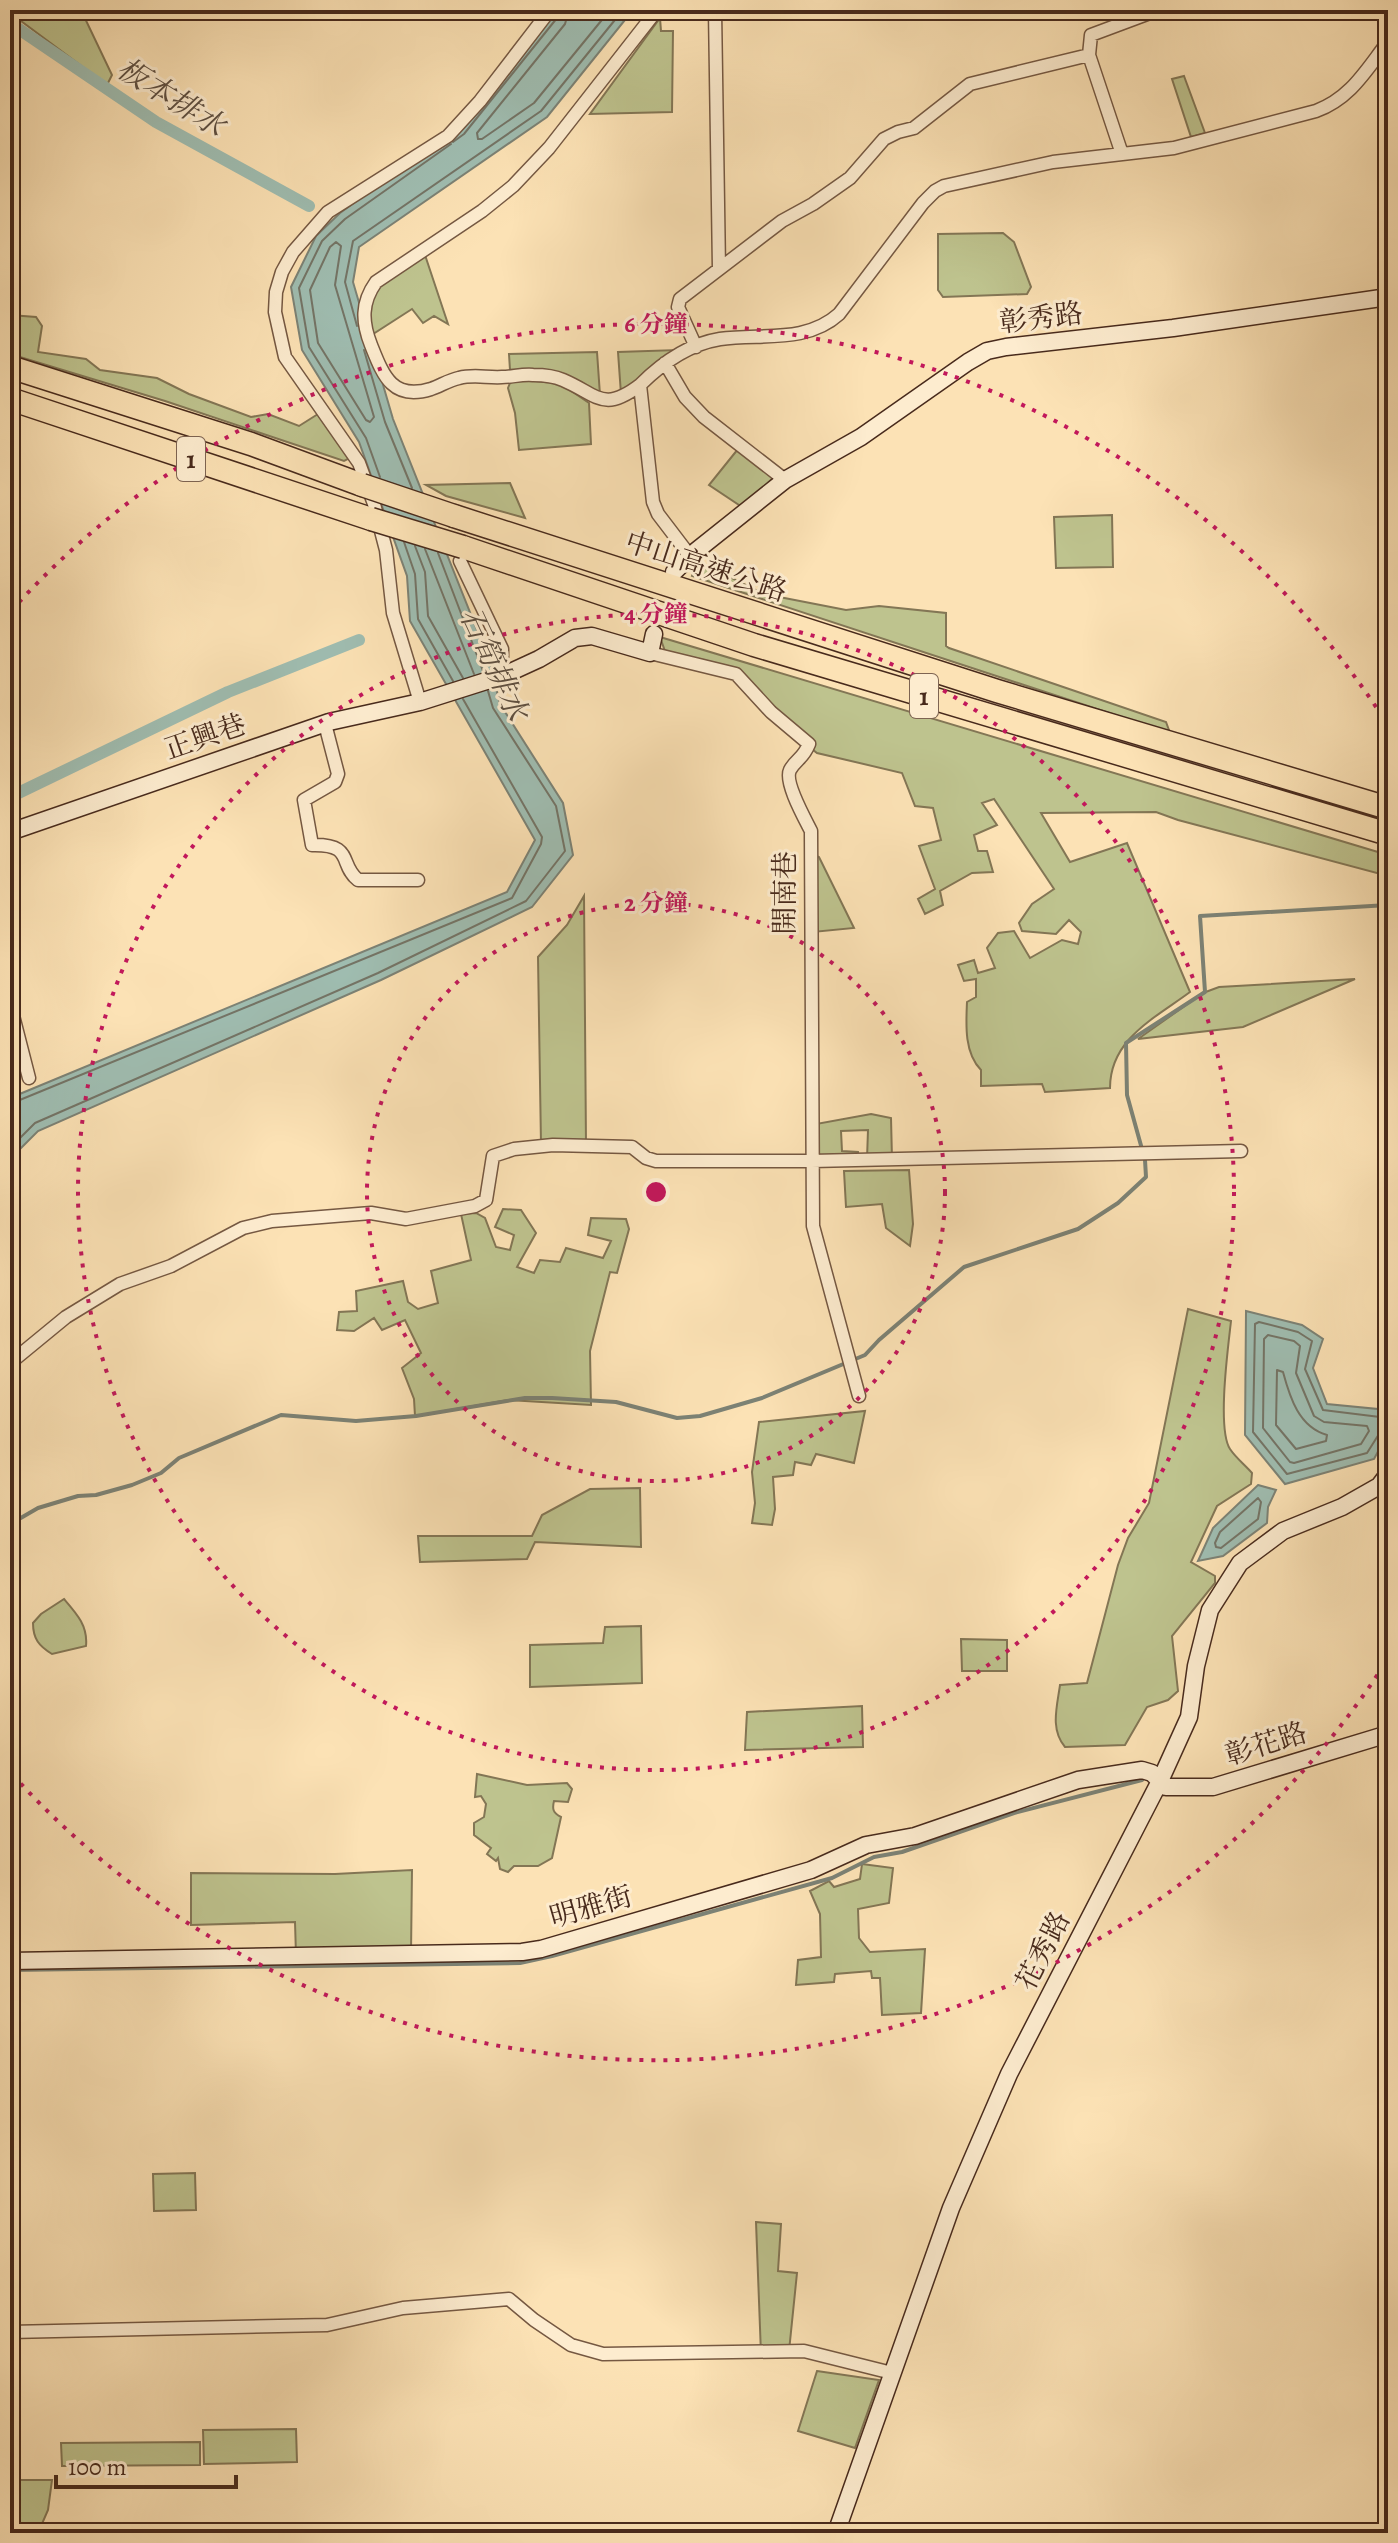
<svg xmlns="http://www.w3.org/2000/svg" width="1398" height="2543" font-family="Alegreya,'Noto Serif TC',serif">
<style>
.green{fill:#bec38e;stroke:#837655;stroke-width:2}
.water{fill:#9fbdb1;stroke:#7c8275;stroke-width:2}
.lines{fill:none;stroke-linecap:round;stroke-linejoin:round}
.shore{stroke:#747466;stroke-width:2}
.stream{stroke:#7c8275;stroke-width:4}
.canal{stroke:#9fbdb1;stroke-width:12}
.street-casing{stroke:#755842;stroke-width:15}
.secondary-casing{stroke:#482a1c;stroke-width:19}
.highway-casing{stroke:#482a1c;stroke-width:25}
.street{stroke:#fdeccf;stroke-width:12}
.secondary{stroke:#fdeccf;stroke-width:16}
.highway{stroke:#fce2b5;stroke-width:22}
.highway-bridge-casing{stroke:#482a1c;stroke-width:25;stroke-linecap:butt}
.highway-bridge{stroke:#fce2b5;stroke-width:22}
.ring{fill:none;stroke:#c2185b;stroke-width:4;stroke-dasharray:4 8}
.labels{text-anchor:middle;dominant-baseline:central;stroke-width:6;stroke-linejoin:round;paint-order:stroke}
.shield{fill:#fdeccf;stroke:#7e6452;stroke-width:2}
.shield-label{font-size:26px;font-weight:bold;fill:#482a1c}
.street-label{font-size:28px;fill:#482a1c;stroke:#fdeccf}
.water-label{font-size:30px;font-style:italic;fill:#5e4f41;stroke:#fdeccf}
.centre{fill:#c2185b;stroke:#fdeccf;stroke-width:4}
.ring-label{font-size:24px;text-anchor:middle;font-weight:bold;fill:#c2185b;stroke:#fdeccf;stroke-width:6;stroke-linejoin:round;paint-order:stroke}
</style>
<rect width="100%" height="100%" fill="#fce2b5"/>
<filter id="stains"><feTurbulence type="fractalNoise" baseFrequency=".0025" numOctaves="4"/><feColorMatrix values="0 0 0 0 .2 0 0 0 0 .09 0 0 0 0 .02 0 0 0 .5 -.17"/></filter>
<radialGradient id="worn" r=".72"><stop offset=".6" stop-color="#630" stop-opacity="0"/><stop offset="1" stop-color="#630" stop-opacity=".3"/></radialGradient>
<path class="green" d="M 18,10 L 81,10 L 112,75 L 107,85 L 17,18 Z
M 660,18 L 661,31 L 673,31 L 672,112 L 590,114 Z
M 1184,76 L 1205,133 L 1191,137 L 1172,79 Z
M 1003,233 L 1014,242 L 1031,287 L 1027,294 L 943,297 L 938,290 L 938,234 Z
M 425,255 L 448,324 L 434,316 L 423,323 L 412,309 L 370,336 L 368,310 L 378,286 Z
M 10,315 L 36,317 L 42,326 L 38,352 L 86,359 L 100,370 L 157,378 L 189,394 L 251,417 L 268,414 L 299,426 L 318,414 L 350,458 L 344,461 L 165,401 L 10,354 Z
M 677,350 L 621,394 L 618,352 Z
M 597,352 L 600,395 C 561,373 555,368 510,370 L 509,354 Z
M 519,379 L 561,384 L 589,403 L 591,444 L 519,450 L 515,413 L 508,388 L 510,383 Z
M 738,449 L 774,477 L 742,507 L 709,485 Z
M 510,483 L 525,518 L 446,496 L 426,485 Z
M 1112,515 L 1113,567 L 1056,568 L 1054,517 Z
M 698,561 L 764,594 L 846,610 L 879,606 L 946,613 L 946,646 L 949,648 L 1166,722 L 1170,733 L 692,576 Z
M 660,637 L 1388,855 L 1388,876 L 1178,820 L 1156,812 L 1041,813 L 1070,862 L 1127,843 L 1190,992 C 1155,1018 1110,1039 1110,1088 L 1045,1092 L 1042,1084 L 981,1086 L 981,1070 C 964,1053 966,1024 967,1002 L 976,997 L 976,979 L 964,981 L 958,965 L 974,960 L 978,973 L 995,968 L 987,948 L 998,933 L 1014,931 L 1030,958 L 1062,940 L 1078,944 L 1081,932 L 1069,920 L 1056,934 L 1022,931 L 1019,923 L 1032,904 L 1054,889 L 994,799 L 982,803 L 997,825 L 974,835 L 978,851 L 987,851 L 993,872 L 972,873 L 940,891 L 943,905 L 925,914 L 918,899 L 935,889 L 919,846 L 941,840 L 933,808 L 915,806 L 902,773 L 817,753 L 784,727 L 735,674 L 666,654 Z
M 814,855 L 819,857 L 854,928 L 813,932 Z
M 584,896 L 586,1145 L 541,1144 L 538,957 L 567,925 Z
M 1355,979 L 1243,1027 L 1138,1039 L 1203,993 L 1219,987 Z
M 871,1114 L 891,1118 L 892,1159 L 867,1159 L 868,1130 L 841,1131 L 842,1151 L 858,1152 L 859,1159 L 817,1155 L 816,1124 Z
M 909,1170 L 913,1224 L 910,1246 L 886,1228 L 882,1204 L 846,1207 L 844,1171 Z
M 503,1209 L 521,1210 L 536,1233 L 517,1267 L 534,1273 L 540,1260 L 560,1262 L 566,1248 L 603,1258 L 611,1241 L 588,1235 L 591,1218 L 626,1219 L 629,1229 L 617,1273 L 610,1272 L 590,1351 L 591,1405 L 508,1400 L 415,1416 L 414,1399 L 402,1368 L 421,1353 L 405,1320 L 382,1330 L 374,1318 L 354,1331 L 337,1330 L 339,1312 L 357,1311 L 356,1291 L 403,1281 L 408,1302 L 418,1309 L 438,1303 L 431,1271 L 471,1260 L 461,1214 L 476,1213 L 485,1218 L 496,1247 L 510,1250 L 514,1235 L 495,1227 Z
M 1188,1309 L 1231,1321 C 1228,1348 1217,1429 1230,1449 C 1236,1458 1245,1465 1252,1473 L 1251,1484 L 1217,1506 L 1191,1562 L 1215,1576 L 1215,1583 L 1172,1636 L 1178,1691 L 1168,1700 L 1147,1707 L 1125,1745 L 1065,1747 C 1050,1729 1057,1707 1060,1685 L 1087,1683 L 1118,1565 L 1128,1538 L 1149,1503 Z
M 865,1411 L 854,1463 L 816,1454 L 811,1465 L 795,1462 L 793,1475 L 773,1477 L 775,1509 L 772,1525 L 752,1523 L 755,1503 L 752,1472 L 759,1422 Z
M 640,1488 L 641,1547 L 535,1542 L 527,1559 L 420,1562 L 418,1536 L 532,1536 L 542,1515 L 590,1489 Z
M 64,1599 C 77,1614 88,1626 86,1646 L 52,1654 C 39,1646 33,1639 33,1623 L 41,1614 Z
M 641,1626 L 642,1683 L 530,1687 L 530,1645 L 603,1643 L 605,1627 Z
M 961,1639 L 1007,1640 L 1007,1671 L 962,1671 Z
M 862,1706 L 863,1747 L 745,1750 L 747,1712 Z
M 477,1774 L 527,1785 L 567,1783 L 572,1789 L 568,1802 L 554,1801 C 552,1809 553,1813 561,1817 L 552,1858 L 538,1866 L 514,1866 L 508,1872 L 500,1869 L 498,1858 L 496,1861 L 487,1854 L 491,1848 L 474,1835 L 474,1823 L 484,1817 L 486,1804 L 481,1796 L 475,1797 Z
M 862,1864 L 893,1868 L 889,1903 L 858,1909 L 859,1938 L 870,1952 L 925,1949 L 921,2013 L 882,2015 L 880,1978 L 872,1978 L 871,1971 L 835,1974 L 834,1982 L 796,1985 L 798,1960 L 821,1957 L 820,1914 L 810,1891 L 829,1881 L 834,1887 L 860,1879 Z
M 412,1870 L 411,1953 L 296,1955 L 295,1922 L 191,1925 L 191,1873 L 335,1874 Z
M 195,2173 L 196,2210 L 154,2211 L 153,2174 Z
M 756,2222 L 781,2224 L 778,2271 L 797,2273 L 789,2351 L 761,2354 Z
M 817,2371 L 879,2380 L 855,2448 L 798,2431 Z
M 296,2429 L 297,2462 L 204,2464 L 203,2430 Z
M 200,2442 L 200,2465 L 62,2466 L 61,2443 Z
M 10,2480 L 52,2480 L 48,2510 L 38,2533 L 10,2533 Z"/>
<path class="water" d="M 553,10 L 633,10 L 547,117 L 359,247 L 353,282 L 393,419 L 489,660 L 500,704 L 563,803 L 573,855 L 532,907 L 381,980 L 38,1131 L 10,1159 L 10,1098 L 507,892 L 535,840 L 410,621 L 407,576 L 359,442 L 302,350 L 291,287 L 316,236 L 340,213 L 457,129 Z
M 1246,1311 L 1302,1325 L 1323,1339 L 1313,1368 L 1327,1404 L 1388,1410 L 1388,1433 L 1374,1459 L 1285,1484 L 1245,1435 Z
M 1258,1485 L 1276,1490 L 1268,1507 L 1267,1523 L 1223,1556 L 1198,1561 L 1213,1528 Z"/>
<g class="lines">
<path class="shore" d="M 569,10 L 565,24 L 477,133 L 478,139 L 482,139 L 534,103 L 610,10
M 453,142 L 464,134 L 557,18 L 559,10
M 336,242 L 341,246 L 335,285 L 374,417 L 370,422 L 366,420 L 318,343 L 310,290 L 330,247 Z
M 357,326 L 345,282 L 353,241 L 541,111 L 623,10
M 364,350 L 385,422 L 412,488
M 380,477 L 366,438 L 309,347 L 299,288 L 322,241 L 345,219 L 451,144
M 404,542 L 415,574 L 418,619 L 453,681
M 415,546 L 425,572 L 428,616 L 463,678
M 425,549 L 474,674
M 438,553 L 483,671
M 10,1104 L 512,898 L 541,844 L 542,837 L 463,699
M 10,1148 L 35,1123 L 378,973 L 526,901 L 565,851 L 556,806 L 493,708 L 488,691
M 1268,1335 L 1294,1341 L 1300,1346 L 1296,1373 L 1314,1416 L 1324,1422 L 1367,1426 L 1369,1431 L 1361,1444 L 1294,1463 L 1290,1462 L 1263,1428 L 1264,1339 Z
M 1277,1370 L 1283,1372 C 1290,1398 1299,1427 1327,1435 L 1326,1441 L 1296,1449 L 1276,1425 Z
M 1388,1418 L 1323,1410 L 1305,1369 L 1312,1341 L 1298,1332 L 1259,1322 L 1255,1324 L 1253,1432 L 1287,1474 L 1367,1453 L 1379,1434 L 1388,1431
M 1258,1498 L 1261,1502 L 1258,1519 L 1221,1548 L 1216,1547 L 1215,1543 L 1220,1532 Z"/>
<path class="stream" d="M 10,1530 L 19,1519 L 38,1508 L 78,1496 L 96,1495 L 132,1485 L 161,1473 L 179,1458 L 281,1415 L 356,1421 L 416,1416 L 525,1398 L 552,1398 L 616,1402 L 677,1418 L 700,1416 L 762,1398 L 865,1355 L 879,1340 L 964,1267 L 1078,1229 L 1118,1203 L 1146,1177 L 1145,1160 L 1127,1095 L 1126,1043 L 1205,992 L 1200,916 L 1388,905
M 10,1970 L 520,1963 L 552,1956 L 832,1878 L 874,1857 L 902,1852 L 1014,1813 L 1142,1780"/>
<path class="canal" d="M 10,23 L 156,122 L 309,206
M 10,797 L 228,692 L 359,640"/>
<g class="street-casing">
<path id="street" d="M 715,10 L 719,269
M 1089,55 L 1122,154
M 696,347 L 678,307 L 680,299 L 782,221 L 813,204 L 850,178 L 884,139 L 898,132 L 914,128 L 970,84 L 1089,55 L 1091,35 L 1158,10
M 665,363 L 685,397 L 704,417 L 785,480
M 640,385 C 603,413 598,395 563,380 C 554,376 542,375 533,375 C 522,374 512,377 502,377 C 487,378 474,374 459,378 C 449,380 440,386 431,389 C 392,401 383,375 371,345 C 362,322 361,303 376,282 L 482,211 L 513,186 L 549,148 L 657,10
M 690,556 L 658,514 L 653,502 L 640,385 C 662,363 689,344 720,339 C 760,333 806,344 839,314 L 923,203 L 935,191 L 944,186 L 1053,162 L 1174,148 L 1316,111 C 1351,98 1366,70 1388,42
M 460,561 L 502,649 L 502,676
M 650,653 L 736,674 L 771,712 L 809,744 C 803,759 796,759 790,770 C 784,782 805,819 811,831 L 813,1226 L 859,1396
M 420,702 L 393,613 L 386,550 L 374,504 L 359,463 L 285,357 L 275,312 L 276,292 L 282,272 L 293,252 L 328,212 L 448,136 L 480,101 L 550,10
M 325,724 L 338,774 L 335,782 L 304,800 L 312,845 C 355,844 338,864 358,880 L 418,880
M 10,1004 L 29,1078
M 10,1363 L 66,1317 L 120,1284 L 171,1266 L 243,1228 L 272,1221 L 371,1213 L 406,1219 L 475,1206 L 486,1200 L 493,1156 L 514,1149 L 553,1145 L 632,1147 L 646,1158 L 656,1161 L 812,1161 L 1241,1151
M 10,2332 L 327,2325 L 403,2308 L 509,2299 L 534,2320 L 571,2345 L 603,2354 L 804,2351 L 892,2373"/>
</g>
<g class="secondary-casing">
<path id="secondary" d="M 674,572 L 696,551 L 785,480 L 861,437 L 968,362 L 987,351 L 1006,347 L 1173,328 L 1388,297
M 10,832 L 329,722 L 420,702 L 502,676 L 539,659 L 575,638 L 592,636 L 650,653 L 654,634
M 10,1961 L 522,1952 L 541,1949 L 811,1870 L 866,1845 L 915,1836 L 1078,1780 L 1142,1770 L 1152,1773 L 1166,1787 L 1213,1787 L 1388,1734
M 836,2533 L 951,2208 L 1009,2074 L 1160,1781 L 1189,1717 L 1196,1666 L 1210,1610 L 1240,1563 L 1283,1531 L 1342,1507 L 1379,1486 L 1388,1474"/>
</g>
<g class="highway-casing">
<path id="highway" d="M 10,367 L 251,444 L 362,485
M 10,399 L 371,519
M 454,516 L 997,691 L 1388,808
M 463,547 L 754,645 L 1388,834"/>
</g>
<use href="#street" class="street"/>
<use href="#secondary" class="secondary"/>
<use href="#highway" class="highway"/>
<g class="highway-bridge-casing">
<path id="highway-bridge" d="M 362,485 L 454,516
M 371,519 L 463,547"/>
</g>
<use href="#highway-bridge" class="highway-bridge"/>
</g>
<g class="ring">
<circle cx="656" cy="1192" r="289"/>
<circle cx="656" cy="1192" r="578"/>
<path d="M1384 1665A868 868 0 0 1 11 1773M11 611A868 868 0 0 1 1384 719"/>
</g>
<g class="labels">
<g class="shield">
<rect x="177" y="437" width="28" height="44" rx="6"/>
<rect x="910" y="674" width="28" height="44" rx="6"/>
</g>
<g class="shield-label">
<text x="191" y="459">1</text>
<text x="924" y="696">1</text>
</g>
<g class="street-label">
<text transform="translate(1041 318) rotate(-7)">彰秀路</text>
<text transform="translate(706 567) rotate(18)">中山高速公路</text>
<text transform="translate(205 737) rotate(-19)">正興巷</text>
<text transform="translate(785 893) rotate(-90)">開南巷</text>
<text transform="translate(1266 1744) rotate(-17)">彰花路</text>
<text transform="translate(591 1907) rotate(-16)">明雅街</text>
<text transform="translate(1043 1951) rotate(-63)">花秀路</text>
</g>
<g class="water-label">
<text transform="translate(171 97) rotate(32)">板本排水</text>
<text transform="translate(494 664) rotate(65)">石筍排水</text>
</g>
</g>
<circle cx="656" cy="1192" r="12" class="centre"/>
<g class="ring-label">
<text x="656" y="332">6 分鐘</text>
<text x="656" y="622">4 分鐘</text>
<text x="656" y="911">2 分鐘</text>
</g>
<rect width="1398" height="2543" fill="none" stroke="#fce2b5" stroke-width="40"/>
<rect x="12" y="12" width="1374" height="2519" fill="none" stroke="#482a1c" stroke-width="4"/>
<rect x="20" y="20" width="1358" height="2503" fill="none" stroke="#482a1c" stroke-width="2"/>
<path d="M56 2475v12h180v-12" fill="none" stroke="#482a1c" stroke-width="4"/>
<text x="68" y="2475" font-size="24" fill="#482a1c" stroke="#fdeccf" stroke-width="6" paint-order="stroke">100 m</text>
<rect width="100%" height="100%" filter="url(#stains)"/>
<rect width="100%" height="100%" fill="url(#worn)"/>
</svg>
